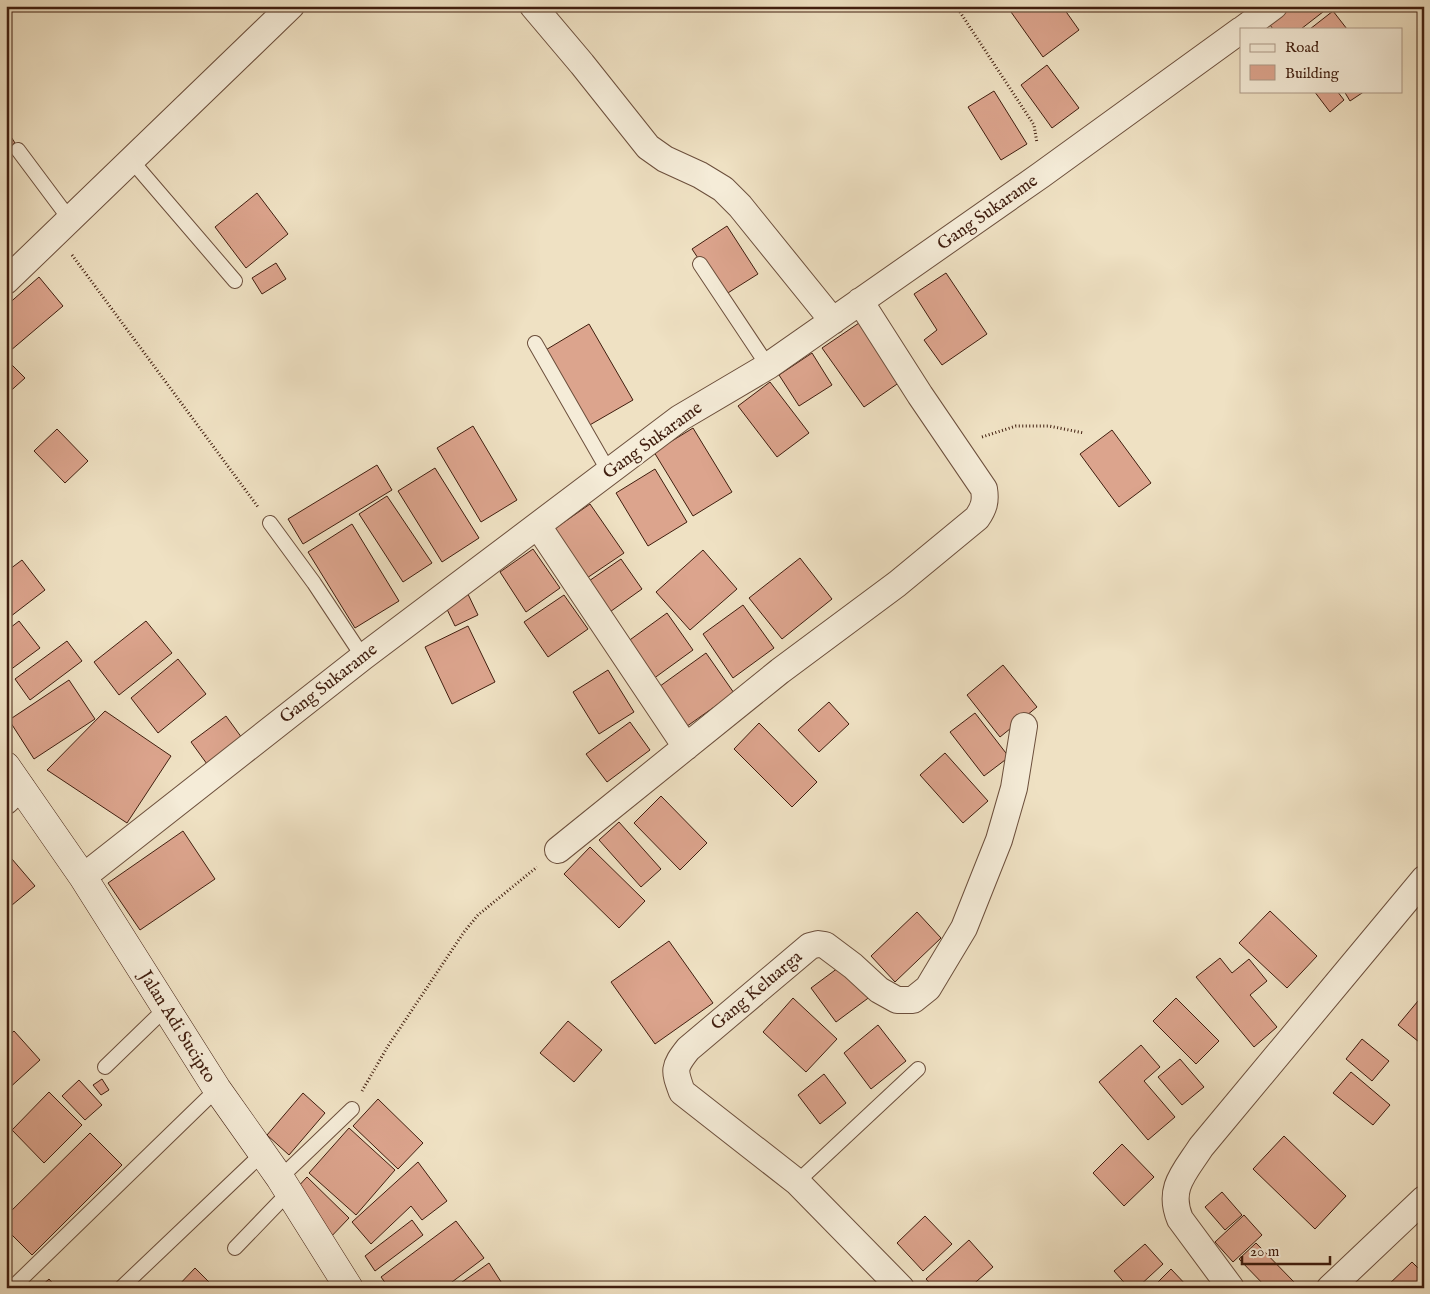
<svg xmlns="http://www.w3.org/2000/svg" width="1430" height="1294" font-family="'IM FELL English',serif">
<style>
.building{fill:#dca48d;stroke:#401e0f}
.lines{fill:none;stroke-linecap:round;stroke-linejoin:round}
.lane-casing{stroke:#6c4f3c;stroke-width:16}
.street-casing{stroke:#6c4f3c;stroke-width:28}
.secondary-casing{stroke:#401e0f;stroke-width:29}
.path{stroke:#401e0f;stroke-width:3;stroke-dasharray:1 2.5;stroke-linecap:butt}
.lane{stroke:#f5ecd8;stroke-width:14}
.street{stroke:#f5ecd8;stroke-width:26}
.secondary{stroke:#f5ecd8;stroke-width:28}
.labels{text-anchor:middle;dominant-baseline:central;stroke-width:4;stroke-linejoin:round;paint-order:stroke}
.street-label{font-size:18px;fill:#401e0f;stroke:#f5ecd8}
</style>
<rect width="100%" height="100%" fill="#efe1c3"/>
<filter id="stains"><feTurbulence type="fractalNoise" baseFrequency=".004" numOctaves="4"/><feColorMatrix values="0 0 0 0 .2 0 0 0 0 .09 0 0 0 0 .02 0 0 0 .5 -.17"/></filter>
<radialGradient id="worn" r=".72"><stop offset=".6" stop-color="#630" stop-opacity="0"/><stop offset="1" stop-color="#630" stop-opacity=".3"/></radialGradient>
<path class="building" d="M 1018,6 L 1062,6 L 1079,30 L 1043,57 L 1011,12 Z
M 1287,6 L 1326,6 L 1328,8 L 1301,29 L 1273,29 L 1267,21 Z
M 1333,11 L 1347,29 L 1310,29 Z
M 1047,65 L 1079,108 L 1052,128 L 1021,85 Z
M 994,91 L 1027,144 L 1001,160 L 968,107 Z
M 1314,91 L 1337,91 L 1344,100 L 1330,112 Z
M 1344,91 L 1365,91 L 1350,101 Z
M 6,129 L 15,143 L 6,149 Z
M 257,193 L 288,234 L 246,268 L 215,227 Z
M 727,226 L 758,274 L 723,296 L 692,249 Z
M 276,263 L 286,279 L 262,294 L 252,278 Z
M 946,273 L 987,334 L 942,365 L 924,340 L 937,330 L 914,294 Z
M 39,277 L 63,306 L 10,351 L 6,347 L 6,306 Z
M 859,323 L 900,382 L 864,407 L 822,348 Z
M 589,324 L 633,400 L 588,426 L 544,351 Z
M 812,353 L 832,385 L 799,406 L 779,375 Z
M 6,359 L 25,378 L 6,395 Z
M 770,382 L 809,433 L 777,457 L 738,406 Z
M 473,426 L 517,500 L 481,522 L 437,448 Z
M 693,428 L 732,492 L 693,516 L 654,452 Z
M 57,429 L 88,461 L 65,483 L 34,451 Z
M 1112,430 L 1151,483 L 1119,507 L 1080,454 Z
M 377,465 L 392,490 L 303,544 L 288,519 Z
M 435,468 L 479,538 L 442,562 L 398,491 Z
M 655,469 L 687,522 L 648,546 L 616,493 Z
M 387,496 L 432,563 L 403,582 L 359,514 Z
M 590,504 L 624,553 L 584,580 L 550,532 Z
M 352,524 L 399,601 L 355,628 L 308,552 Z
M 533,549 L 560,588 L 526,612 L 500,572 Z
M 703,550 L 737,589 L 690,630 L 656,592 Z
M 800,558 L 832,599 L 782,639 L 749,598 Z
M 621,559 L 642,589 L 607,614 L 586,583 Z
M 22,560 L 45,590 L 6,620 L 6,572 Z
M 466,590 L 478,615 L 455,626 L 443,601 Z
M 564,595 L 588,629 L 548,657 L 524,622 Z
M 743,605 L 774,648 L 733,678 L 703,634 Z
M 667,613 L 693,650 L 653,679 L 627,642 Z
M 19,621 L 40,648 L 6,673 L 6,631 Z
M 146,621 L 172,653 L 119,695 L 94,662 Z
M 468,626 L 495,682 L 452,704 L 425,647 Z
M 67,641 L 82,661 L 30,700 L 15,679 Z
M 706,653 L 734,693 L 683,729 L 656,689 Z
M 178,659 L 206,694 L 158,733 L 131,698 Z
M 1003,665 L 1037,707 L 1000,737 L 967,695 Z
M 608,670 L 634,712 L 599,734 L 573,692 Z
M 69,680 L 95,719 L 34,759 L 9,720 Z
M 829,702 L 849,724 L 819,752 L 798,730 Z
M 105,711 L 171,756 L 127,823 L 47,770 Z
M 975,713 L 1009,757 L 984,776 L 950,732 Z
M 226,716 L 242,738 L 207,764 L 191,742 Z
M 630,722 L 650,750 L 607,782 L 586,754 Z
M 759,723 L 817,782 L 792,807 L 734,749 Z
M 945,753 L 988,801 L 963,823 L 920,775 Z
M 661,796 L 707,843 L 680,870 L 634,823 Z
M 619,822 L 661,869 L 641,887 L 599,840 Z
M 183,831 L 215,879 L 140,930 L 108,883 Z
M 590,847 L 645,901 L 619,928 L 564,874 Z
M 6,852 L 35,886 L 6,910 Z
M 1270,911 L 1317,956 L 1287,988 L 1239,943 Z
M 917,912 L 941,938 L 895,982 L 871,956 Z
M 669,941 L 713,1003 L 655,1044 L 611,982 Z
M 1220,958 L 1232,973 L 1249,959 L 1267,981 L 1250,995 L 1277,1027 L 1254,1047 L 1196,977 Z
M 846,962 L 871,996 L 836,1022 L 811,988 Z
M 1423,995 L 1424,996 L 1424,1046 L 1398,1025 Z
M 793,998 L 837,1039 L 806,1072 L 763,1032 Z
M 1176,998 L 1219,1041 L 1196,1064 L 1153,1021 Z
M 568,1021 L 602,1050 L 574,1082 L 540,1053 Z
M 878,1025 L 906,1061 L 871,1089 L 844,1053 Z
M 14,1031 L 40,1060 L 6,1091 L 6,1038 Z
M 1362,1039 L 1389,1061 L 1372,1081 L 1346,1059 Z
M 1141,1045 L 1160,1067 L 1144,1081 L 1175,1117 L 1148,1140 L 1099,1082 Z
M 1180,1059 L 1204,1087 L 1182,1105 L 1158,1077 Z
M 1351,1072 L 1390,1105 L 1373,1125 L 1333,1093 Z
M 824,1074 L 846,1103 L 820,1124 L 798,1095 Z
M 102,1079 L 109,1090 L 101,1095 L 93,1085 Z
M 79,1080 L 102,1105 L 85,1120 L 62,1096 Z
M 49,1092 L 82,1125 L 44,1163 L 12,1130 Z
M 303,1093 L 325,1113 L 289,1155 L 267,1135 Z
M 378,1099 L 423,1143 L 398,1169 L 353,1126 Z
M 349,1128 L 395,1170 L 356,1215 L 309,1173 Z
M 90,1133 L 122,1165 L 32,1255 L 6,1229 L 6,1216 Z
M 1284,1136 L 1346,1196 L 1315,1229 L 1253,1169 Z
M 1122,1144 L 1154,1177 L 1124,1206 L 1093,1173 Z
M 418,1162 L 447,1201 L 422,1220 L 411,1206 L 371,1244 L 352,1222 Z
M 307,1177 L 349,1218 L 326,1242 L 295,1190 Z
M 1222,1192 L 1242,1215 L 1225,1230 L 1205,1207 Z
M 1244,1215 L 1262,1235 L 1233,1262 L 1215,1242 Z
M 925,1216 L 952,1244 L 923,1271 L 897,1243 Z
M 412,1220 L 423,1235 L 375,1271 L 365,1256 Z
M 456,1221 L 484,1258 L 444,1288 L 389,1288 L 381,1277 Z
M 969,1240 L 993,1267 L 969,1288 L 934,1288 L 926,1279 Z
M 1256,1243 L 1294,1282 L 1288,1288 L 1267,1288 L 1239,1259 Z
M 1145,1244 L 1163,1264 L 1137,1288 L 1129,1288 L 1114,1271 Z
M 1412,1262 L 1424,1274 L 1424,1288 L 1385,1288 Z
M 489,1263 L 505,1288 L 455,1288 L 455,1287 Z
M 195,1268 L 215,1288 L 176,1288 Z
M 1171,1269 L 1189,1288 L 1152,1288 Z
M 49,1279 L 57,1288 L 39,1288 Z
M 254,1282 L 260,1288 L 248,1288 Z"/>
<g class="lines">
<g class="lane-casing">
<path id="lane" d="M 18,150 L 71,221
M 132,161 L 235,281
M 700,264 L 768,366
M 535,343 L 609,472
M 270,523 L 314,583 L 363,657
M 105,1067 L 165,1009
M 280,1178 L 352,1109
M 797,1182 L 918,1069
M 235,1248 L 289,1192
M 12,1288 L 217,1089
M 121,1288 L 263,1153"/>
</g>
<g class="street-casing">
<path id="street" d="M 533,6 L 582,64 L 648,147 L 665,159 L 700,175 L 723,189 L 740,206 L 833,321
M 1243,29 L 1274,6
M 6,281 L 291,6
M 538,526 L 686,747
M 6,801 L 21,787
M 558,850 L 780,671 L 897,584 L 977,518 C 984,508 986,501 984,489 L 920,395 L 860,301
M 83,877 L 363,657 L 680,418 L 768,366 L 1041,175 L 1241,30
M 901,1288 L 797,1182 L 682,1092 C 674,1070 673,1068 688,1049 L 810,946 L 818,944 L 825,945 L 853,966 L 879,990 L 897,1000 L 913,1000 L 928,988 L 964,928 L 999,840 L 1014,788 L 1024,726
M 1231,1288 L 1180,1219 C 1167,1188 1185,1172 1201,1147 L 1424,879
M 1330,1288 L 1424,1199"/>
</g>
<g class="secondary-casing">
<path id="secondary" d="M 6,766 L 83,877 L 217,1089 L 280,1178 L 349,1288"/>
</g>
<path class="path" d="M 956,6 L 1034,125 L 1037,143
M 72,255 L 258,507
M 982,437 L 1016,426 L 1049,426 L 1084,433
M 362,1091 L 388,1046 L 464,932 L 478,915 L 537,867"/>
<use href="#lane" class="lane"/>
<use href="#street" class="street"/>
<use href="#secondary" class="secondary"/>
</g>
<g class="labels">
<g class="street-label">
<text transform="translate(988 213) rotate(-35)">Gang Sukarame</text>
<text transform="translate(653 441) rotate(-36)">Gang Sukarame</text>
<text transform="translate(329 684) rotate(-38)">Gang Sukarame</text>
<text transform="translate(757 991) rotate(-40)">Gang Keluarga</text>
<text transform="translate(177 1027) rotate(58)">Jalan Adi Sucipto</text>
</g>
</g>
<rect width="1430" height="1294" fill="none" stroke="#efe1c3" stroke-width="25"/>
<rect x="8" y="8" width="1415" height="1279" fill="none" stroke="#401e0f" stroke-width="2.5"/>
<rect x="12" y="12" width="1405" height="1269" fill="none" stroke="#401e0f"/>
<rect x="1240" y="28" width="162" height="65" fill="#f5ecd8" stroke="#ad9a88"/>
<rect x="1250" y="44" width="25" height="8" fill="#f5ecd8" stroke="#ad9a88"/>
<text x="1285" y="52" font-size="15" fill="#401e0f">Road</text>
<rect x="1250" y="65" width="25" height="15" fill="#dca48d" stroke="#ad9a88"/>
<text x="1285" y="78" font-size="15" fill="#401e0f">Building</text>
<path d="M1242 1256v8h88v-8" fill="none" stroke="#401e0f" stroke-width="2.5"/>
<text x="1250" y="1256" font-size="15" fill="#401e0f" stroke="#f5ecd8" stroke-width="4" paint-order="stroke">20 m</text>
<rect width="100%" height="100%" filter="url(#stains)"/>
<rect width="100%" height="100%" fill="url(#worn)"/>
</svg>
